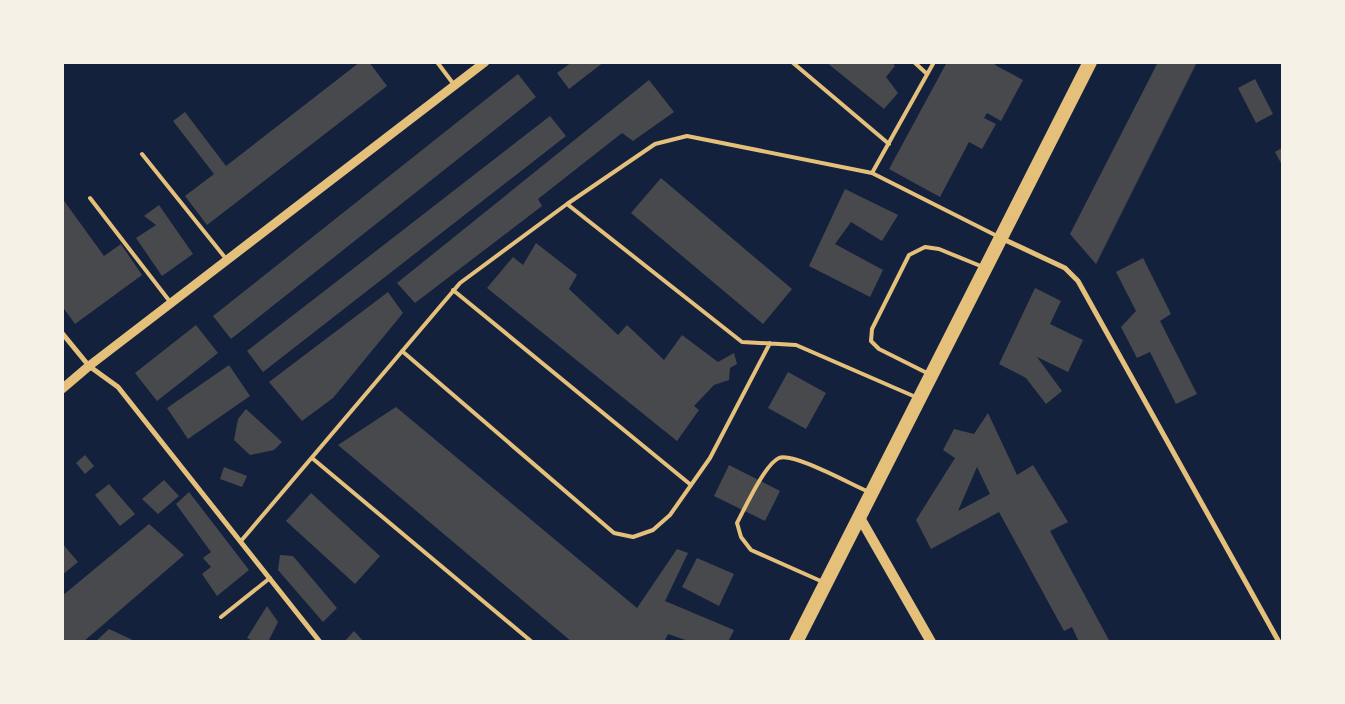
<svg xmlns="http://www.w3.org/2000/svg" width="1345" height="704" font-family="Overpass,sans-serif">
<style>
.building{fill:#48494c;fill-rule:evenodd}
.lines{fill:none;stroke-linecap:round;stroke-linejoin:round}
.service{stroke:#e5c07b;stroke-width:4}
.minor{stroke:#e5c07b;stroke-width:5}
.tertiary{stroke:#e5c07b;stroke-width:9}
.secondary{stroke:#e5c07b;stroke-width:10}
.trunk{stroke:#e5c07b;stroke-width:14}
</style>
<rect width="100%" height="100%" fill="#14213d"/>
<path class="building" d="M 360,62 L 369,62 L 387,86 L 207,225 L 185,196 L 214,174 L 173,121 L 185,112 L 226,166 Z
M 572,62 L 604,62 L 569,89 L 557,73 Z
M 826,62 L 892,62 L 895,66 L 886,77 L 898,93 L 884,109 Z
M 947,62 L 996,62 L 995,65 L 1023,80 L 1001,121 L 987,113 L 984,118 L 996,124 L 982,149 L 969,142 L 940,197 L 889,169 Z
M 1158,62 L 1197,62 L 1096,264 L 1070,234 Z
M 518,74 L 536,97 L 231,339 L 213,316 Z
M 1255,79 L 1273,114 L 1256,123 L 1238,88 Z
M 649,80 L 674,112 L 633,141 L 622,133 L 538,199 L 542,206 L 415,303 L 397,283 Z
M 550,116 L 566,136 L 263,372 L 247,351 Z
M 1282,148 L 1282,165 L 1275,152 Z
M 661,178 L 792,289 L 763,324 L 631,213 Z
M 845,189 L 898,215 L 882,241 L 851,222 L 835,244 L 883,270 L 870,297 L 809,266 Z
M 62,198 L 104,256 L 121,244 L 142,275 L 75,324 L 62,306 Z
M 159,205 L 193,254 L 162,276 L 136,238 L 156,225 L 144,216 Z
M 536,243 L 577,275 L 569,289 L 618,335 L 627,325 L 664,360 L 682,335 L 718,362 L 734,353 L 737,364 L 730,368 L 729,380 L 714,385 L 694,406 L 699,410 L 677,441 L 487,288 L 513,257 L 523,265 Z
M 1143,258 L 1171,314 L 1160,321 L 1197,394 L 1176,404 L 1150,352 L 1137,358 L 1121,327 L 1136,311 L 1116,272 Z
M 1035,288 L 1061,301 L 1050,324 L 1083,340 L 1068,372 L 1037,357 L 1062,391 L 1046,404 L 1026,378 L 999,364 Z
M 388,292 L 403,313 L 333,398 L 302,421 L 269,382 Z
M 196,325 L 218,353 L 157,401 L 135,373 Z
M 229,365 L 250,396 L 188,439 L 167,408 Z
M 788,372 L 826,393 L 806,429 L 768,408 Z
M 396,407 L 637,608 L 677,549 L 688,553 L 665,601 L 734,630 L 728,642 L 691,642 L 668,634 L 664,642 L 572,642 L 338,445 Z
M 246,409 L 282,442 L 274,450 L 250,455 L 234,440 L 238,419 Z
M 988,413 L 1017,475 L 1033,465 L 1068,522 L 1050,531 L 1110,642 L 1079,642 L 1072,627 L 1064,631 L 999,512 L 931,549 L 916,520 L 955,458 L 943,450 L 954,429 L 974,434 ZM 977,467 L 990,494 L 958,511 Z
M 85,455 L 94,466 L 85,474 L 76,463 Z
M 729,465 L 780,491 L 765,521 L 714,496 Z
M 224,467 L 247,476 L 242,487 L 220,479 Z
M 164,480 L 179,496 L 158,514 L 142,499 Z
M 109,484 L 135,514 L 120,526 L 95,495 Z
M 189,492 L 249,570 L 217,596 L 202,574 L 211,567 L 203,558 L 211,552 L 176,504 Z
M 311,493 L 380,556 L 355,584 L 286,521 Z
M 149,524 L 184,555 L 83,642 L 62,642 L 62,596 Z
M 62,543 L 78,562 L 62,575 Z
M 280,555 L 293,556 L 337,608 L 323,622 L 278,570 Z
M 697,558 L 734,574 L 719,606 L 682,587 Z
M 267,606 L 278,622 L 268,642 L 255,642 L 247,638 Z
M 109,629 L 137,642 L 95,642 Z
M 354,631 L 364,642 L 344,642 Z"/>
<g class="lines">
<path class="service" d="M 437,62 L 455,86
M 792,62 L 889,144
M 914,62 L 927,74
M 142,154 L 227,260
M 872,173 L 934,62
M 90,198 L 171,303
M 567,204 L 742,342 L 796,345 L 918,398
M 453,290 L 691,485
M 402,351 L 614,533 L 633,537 L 653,530 L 670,515 L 710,458 L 770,343
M 929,374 L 879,349 L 871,341 L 872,329 L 909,255 L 925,247 L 939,249 L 983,267
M 312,458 L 532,642
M 241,541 L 460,283 L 567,204 L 655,144 L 687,136 L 872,173 L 999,237
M 823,582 L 751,550 L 741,537 L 737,523 C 745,508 765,464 779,458 C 793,452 852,485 869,492
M 221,617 L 270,578"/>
<path class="minor" d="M 1003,239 L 1065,268 L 1078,281 L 1279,642
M 62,333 L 89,366 L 118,387 L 320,642"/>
<path class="tertiary" d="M 62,389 L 89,366 L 485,62"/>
<path class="secondary" d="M 859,516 L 931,642"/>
<path class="trunk" d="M 796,642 L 1090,62"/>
</g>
<rect width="1345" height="704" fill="none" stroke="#f6f1e7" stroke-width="128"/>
</svg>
